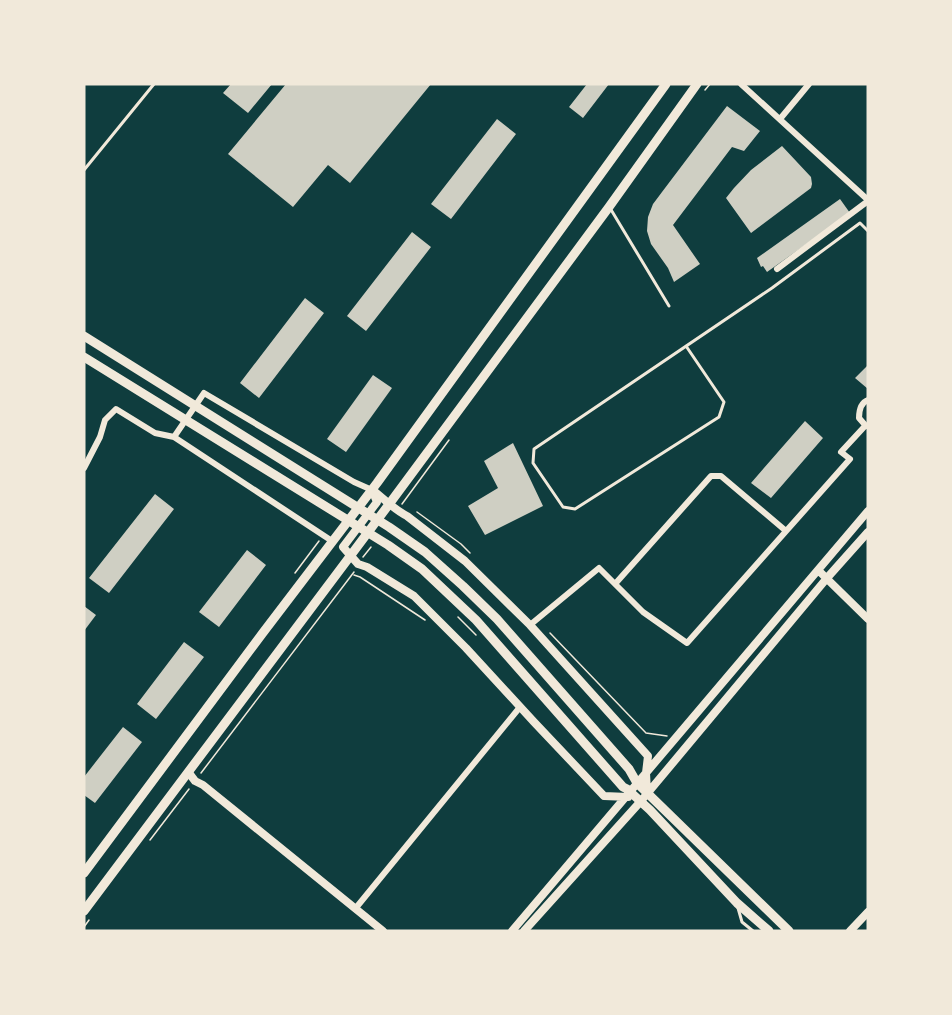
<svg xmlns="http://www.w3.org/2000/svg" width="952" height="1015" font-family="Lato,sans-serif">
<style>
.building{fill:#cfcfc3}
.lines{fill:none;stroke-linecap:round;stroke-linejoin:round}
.path{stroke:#f1e9da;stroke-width:1.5}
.service{stroke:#f1e9da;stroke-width:3}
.minor{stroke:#f1e9da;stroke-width:6}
.tertiary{stroke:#f1e9da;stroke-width:8}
.primary{stroke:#f1e9da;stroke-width:9}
</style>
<rect width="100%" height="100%" fill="#0f3d3e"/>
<path class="building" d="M 231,84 L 272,84 L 248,113 L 223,93 Z
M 286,84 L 431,84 L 350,183 L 328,165 L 293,207 L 228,154 Z
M 587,84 L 609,84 L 583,118 L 569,107 Z
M 727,106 L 760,131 L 744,151 L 732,147 L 673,225 L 700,264 L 674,282 L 668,268 L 651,244 L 647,231 L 648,217 L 653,204 L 662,192 Z
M 497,119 L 516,134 L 451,219 L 431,204 Z
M 782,146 L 811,177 L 812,184 L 811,188 L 751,233 L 726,198 L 734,188 L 751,170 Z
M 840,199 L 850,213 L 767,272 L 763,266 L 761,267 L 757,258 Z
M 412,232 L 431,247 L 366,331 L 347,316 Z
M 305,298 L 324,313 L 259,398 L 240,383 Z
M 868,365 L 868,389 L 855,378 Z
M 373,375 L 392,388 L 346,452 L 327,439 Z
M 805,421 L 823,438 L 771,498 L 751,483 Z
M 513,443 L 543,506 L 485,535 L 468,506 L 498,488 L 484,461 Z
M 155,494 L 174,509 L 109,593 L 89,578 Z
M 247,550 L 266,565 L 219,627 L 199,612 Z
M 84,606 L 96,615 L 84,631 Z
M 184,642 L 204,657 L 156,719 L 137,704 Z
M 123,727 L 142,742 L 95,803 L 84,795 L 84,777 Z"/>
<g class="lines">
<path class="path" d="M 705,90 L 710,84
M 402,504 L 449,440
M 417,512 L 461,544 L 470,553
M 363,557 L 371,547
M 295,573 L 319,541
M 354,575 L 360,577 L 425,620
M 458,617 L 476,635
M 550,633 L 646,733 L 667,736
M 201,773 L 354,572
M 150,840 L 189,789
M 84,927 L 89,920"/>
<path class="service" d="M 84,170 L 154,84
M 610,208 L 669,306
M 686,346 L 724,402 L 719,417 L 575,509 L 563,507 L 533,463 L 534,449 L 772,288 L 860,223 L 868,231
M 738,908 L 742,922 L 753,931"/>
<path class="minor" d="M 741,84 L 868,200
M 780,119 L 809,84
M 777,269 L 868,201
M 866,426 L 859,418 C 859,411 860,403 868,400
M 174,437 L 204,393 L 354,482 L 372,490
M 84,468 L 100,437 L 105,420 L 116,409 L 155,433 L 174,437 L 332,541
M 615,584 L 711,476 L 721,476 L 786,531
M 530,625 L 599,568 L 643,612 L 687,643 L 850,459 L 841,452 L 865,426
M 355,909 L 520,707"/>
<path class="tertiary" d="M 372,490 L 377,502 L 343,547 L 358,564 L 367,567 L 414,596 L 466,648 L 534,722 L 604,796 L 628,797
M 374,491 C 385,500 395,510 407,516 L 465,561 L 530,625 L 648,756 L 646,773 L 647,792
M 818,570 L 868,619
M 189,773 L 195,781 L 203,785 L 383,931
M 512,931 L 868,511
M 524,931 L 641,801 L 827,578 L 868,532
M 850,931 L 868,912"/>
<path class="primary" d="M 84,336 L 389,527 L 425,552 L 463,586 L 497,619 L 629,769 L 637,783 L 789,931
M 84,357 L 388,545 L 422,569 L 476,620 L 623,787 L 627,789 L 650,810 L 737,903 L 769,931
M 84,873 L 262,634 L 377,483 L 666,84
M 84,911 L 390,503 L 609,207 L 697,84"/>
</g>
<rect width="952" height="1015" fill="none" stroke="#f1e9da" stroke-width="171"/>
</svg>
